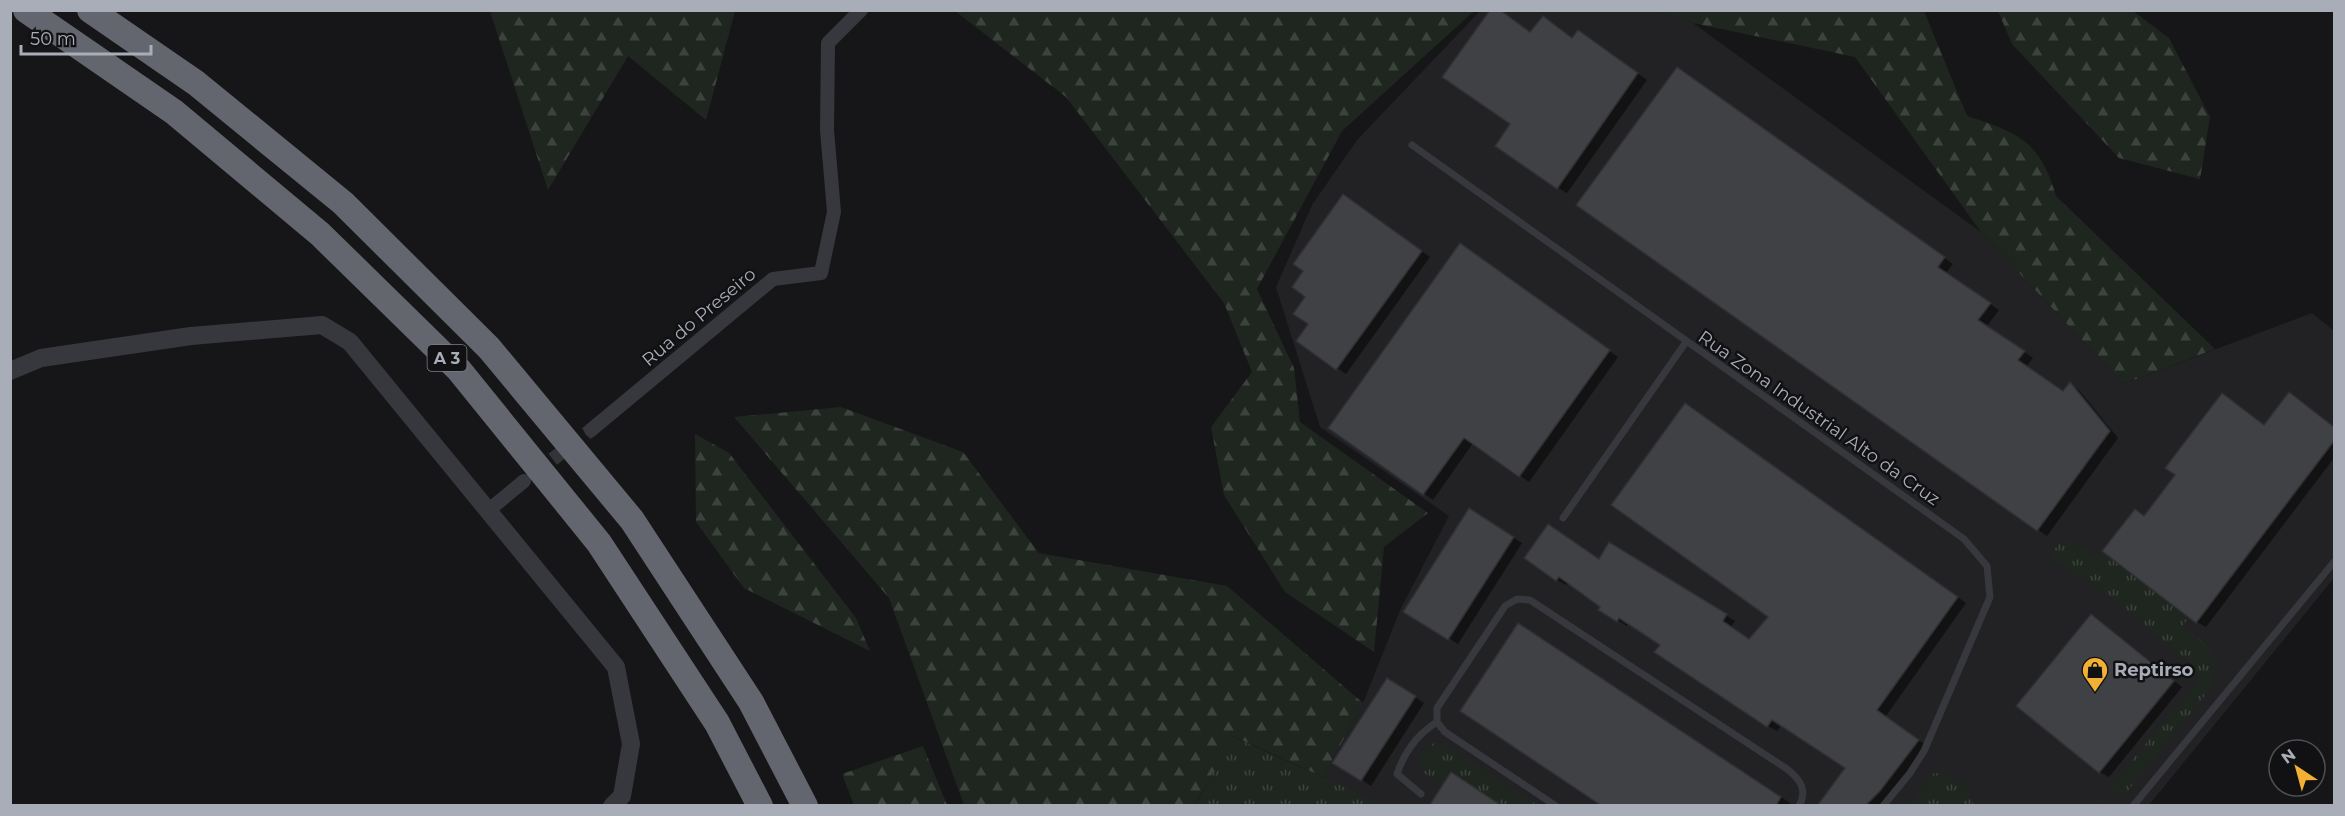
<svg xmlns="http://www.w3.org/2000/svg" width="2345" height="816" font-family="Montserrat,sans-serif">
<style>
.built{fill:#222225}
.grass{fill:url(#grass-tufts)}
.forest{fill:url(#forest-firs)}
.shadow{fill:#0007}
.building{fill:#404145;stroke:#303034;stroke-width:1.5}
.lines{fill:none;stroke-linecap:round;stroke-linejoin:round}
.minor-tunnel{stroke:#333438;stroke-width:14;stroke-dasharray:14 7;stroke-linecap:butt}
.service{stroke:#37383d;stroke-width:7}
.minor{stroke:#37383d;stroke-width:14}
.tertiary{stroke:#37383d;stroke-width:18}
.motorway{stroke:#63666e;stroke-width:26}
.labels{text-anchor:middle;dominant-baseline:central;stroke-width:5;stroke-linejoin:round;paint-order:stroke}
.shield{fill:#111113;stroke:#7b7e86;stroke-width:1.5}
.shield-label{font-size:16px;font-weight:bold;fill:#a8adb8}
.street-label{font-size:18px;fill:#a8adb8;stroke:#111113}
.poi-label{font-size:18px;font-weight:bold;fill:#a8adb8;stroke:#111113;text-anchor:start}
</style>
<defs>
<pattern id="grass-tufts" width="24" height="20" patternUnits="userSpaceOnUse" patternTransform="scale(1.5)"><rect width="24" height="20" fill="#1e261f"/><path d="M3 7l-1-3M5 7V3M7 7l1-3M15 17l-1-3M17 17v-4M19 17l1-3" fill="none" stroke="#3c433d"/></pattern>
<pattern id="forest-firs" width="22" height="20" patternUnits="userSpaceOnUse" patternTransform="scale(1.5)"><rect width="22" height="20" fill="#1e261f"/><path d="M5 1l3.5 6h-7zM16 11l3.5 6h-7z" fill="#3c433d"/></pattern>
</defs>
<rect width="100%" height="100%" fill="#161618"/>
<path class="built" d="M 1480,11 L 1654,11 L 1693,23 L 1981,232 L 2123,384 L 2312,313 L 2334,331 L 2334,578 L 2149,805 L 1195,806 L 1323,777 L 1363,703 L 1401,608 L 1449,516 L 1320,427 L 1276,287 L 1312,205 L 1357,140 Z"/>
<path class="grass" d="M 2063,537 L 2076,547 L 2079,545 L 2094,557 L 2102,551 L 2189,618 L 2182,626 L 2207,645 L 2217,660 L 2210,689 L 2122,798 L 2108,788 L 2099,800 L 2105,805 L 2094,805 L 2197,683 L 2196,667 L 2081,574 L 2078,577 L 2049,557 Z
M 1232,736 L 1364,796 L 1379,805 L 1195,806 Z
M 1434,743 L 1445,745 L 1537,805 L 1502,805 L 1452,772 L 1442,786 L 1420,770 L 1422,753 Z
M 1934,773 C 1956,776 1968,784 1974,805 L 1909,805 Z"/>
<path class="forest" d="M 490,11 L 490,10 L 735,11 L 706,120 L 628,56 L 548,190 Z
M 955,11 L 1474,11 L 1342,131 L 1257,289 L 1294,368 L 1300,422 L 1428,513 L 1384,547 L 1374,652 L 1285,592 L 1224,495 L 1211,427 L 1252,372 L 1224,303 L 1066,97 Z
M 1654,11 L 1924,11 L 1967,116 C 2019,133 2040,141 2056,196 L 2215,349 L 2123,384 L 1981,232 L 1855,57 L 1693,23 Z
M 1998,11 L 2133,11 L 2169,38 L 2210,117 L 2200,179 L 2119,158 L 2012,44 Z
M 841,407 L 963,452 L 1039,553 L 1227,586 L 1363,703 L 1323,777 L 1233,736 L 1195,805 L 964,805 L 889,598 L 734,417 Z
M 695,434 L 729,453 L 856,618 L 870,651 L 744,588 L 696,522 Z
M 923,746 L 947,805 L 854,805 L 842,774 Z"/>
<path class="shadow" d="M 1543,18 L 1574,39 L 1587,37 L 1647,80 L 1567,193 L 1557,187 L 1512,124 L 1531,33 Z
M 1686,74 L 1953,264 L 1946,273 L 1999,310 L 1987,326 L 2033,358 L 2026,367 L 2064,392 L 2070,384 L 2079,390 L 2118,438 L 2047,536 L 1578,205 Z
M 1353,202 L 1430,257 L 1346,374 L 1298,341 L 1311,324 L 1307,296 Z
M 1470,251 L 1618,357 L 1529,482 L 1473,443 L 1433,500 L 1330,428 Z
M 2299,400 L 2334,427 L 2334,458 L 2206,627 L 2197,622 L 2145,517 Z
M 1695,411 L 1966,603 L 1886,716 L 1927,746 L 1880,806 L 1819,806 L 1847,768 L 1782,724 L 1777,731 L 1768,726 L 1662,644 L 1629,622 L 1627,626 L 1600,610 L 1602,607 L 1568,582 L 1566,585 L 1557,580 L 1526,558 L 1600,560 L 1610,544 L 1735,621 L 1731,627 L 1750,640 L 1770,616 Z
M 1479,515 L 1522,543 L 1458,644 L 1405,611 Z
M 2092,615 L 2182,687 L 2109,777 L 2099,772 Z
M 1528,630 L 1790,803 L 1788,806 L 1605,806 Z
M 1397,685 L 1424,703 L 1371,786 L 1362,780 Z"/>
<path class="building" d="M 1490,10 L 1500,10 L 1530,32 L 1543,16 L 1572,38 L 1578,30 L 1638,73 L 1557,189 L 1495,146 L 1510,124 L 1442,77 Z
M 1677,67 L 1945,257 L 1938,267 L 1991,303 L 1978,320 L 2025,351 L 2018,360 L 2063,391 L 2070,382 L 2110,431 L 2037,531 L 1576,205 Z
M 1343,194 L 1422,251 L 1336,370 L 1296,341 L 1308,324 L 1293,314 L 1305,297 L 1292,287 L 1303,271 L 1293,264 Z
M 1460,243 L 1610,350 L 1519,477 L 1464,438 L 1423,495 L 1328,428 Z
M 2289,392 L 2334,427 L 2334,441 L 2196,623 L 2102,551 L 2135,509 L 2144,516 L 2175,475 L 2165,468 L 2222,393 L 2264,425 Z
M 1685,403 L 1958,597 L 1877,710 L 1919,740 L 1880,791 L 1865,806 L 1817,806 L 1845,768 L 1772,720 L 1767,727 L 1654,652 L 1660,645 L 1619,618 L 1617,622 L 1598,610 L 1600,607 L 1559,577 L 1556,581 L 1524,558 L 1548,524 L 1599,559 L 1609,542 L 1727,614 L 1723,621 L 1749,639 L 1768,617 L 1611,505 Z
M 1469,508 L 1514,537 L 1448,640 L 1403,612 Z
M 2091,614 L 2174,681 L 2099,773 L 2016,706 Z
M 1518,623 L 1781,797 L 1776,806 L 1602,806 L 1460,711 Z
M 1387,678 L 1416,696 L 1361,781 L 1332,763 Z
M 1451,772 L 1502,806 L 1429,806 Z"/>
<g class="lines">
<path class="minor-tunnel" d="M 536,472 L 591,430"/>
<path class="service" d="M 1412,145 L 1964,539 L 1987,566 L 1990,597 L 1924,751 L 1910,773 L 1883,806
M 1563,518 L 1686,342
M 1421,794 L 1397,774 C 1404,753 1418,734 1437,722
M 1556,806 L 1445,732 L 1437,722 L 1437,708 L 1505,606 L 1517,599 L 1530,600 L 1787,769 C 1800,779 1808,790 1799,806
M 2133,806 L 2334,562"/>
<path class="minor" d="M 591,430 L 773,279 L 821,273 L 834,212 L 827,130 L 828,43 L 861,10
M 489,510 L 524,481"/>
<path class="tertiary" d="M 10,371 L 41,358 L 191,336 L 322,325 L 350,342 L 616,667 L 631,744 L 622,796 L 612,806"/>
<path class="motorway" d="M 26,10 L 174,112 L 320,234 L 459,370 L 599,543 L 717,723 L 760,806
M 90,10 L 196,83 L 343,203 L 489,348 L 632,520 L 751,702 L 805,806"/>
</g>
<defs>
<g id="shop-pin" transform="scale(1.35)"><path d="M0 17L-7.5 6A9.5 9.5 0 1 1 7.5 6Z" fill="#f2b134" stroke="#111113"/><path d="M-5-2.5h2.3a2.7 3.5 0 0 1 5.4 0H5L5.5 6h-11ZM-1.5-2.5h3a1.5 2.3 0 0 0-3 0Z" fill="#111"/></g>
</defs>
<g fill-rule="evenodd">
<use href="#shop-pin" x="2095" y="670"/>
</g>
<g class="labels">
<rect class="shield" x="427.5" y="345" width="39" height="26" rx="4.5"/>
<g class="shield-label">
<text x="447" y="358">A 3</text>
</g>
<g class="street-label">
<text transform="translate(699 317) rotate(-40)">Rua do Preseiro</text>
<text transform="translate(1819 418) rotate(35)">Rua Zona Industrial Alto da Cruz</text>
</g>
<g class="poi-label">
<text x="2114" y="670">Reptirso</text>
</g>
</g>
<rect width="2345" height="816" fill="none" stroke="#a8adb8" stroke-width="24"/>
<g transform="translate(2297 768) rotate(324)"><circle r="28" fill="#111113" stroke="#4d4f55" stroke-width="1.5"/>
<path d="M0-4.5L10 22L0 15L-10 22Z" fill="#f2b134"/>
<text y="-9" font-size="16" font-weight="bold" text-anchor="middle" fill="#a8adb8">N</text>
</g>
<path d="M21 45v9h130v-9" fill="none" stroke="#a8adb8" stroke-width="3"/>
<text x="30" y="45" font-size="18" fill="#a8adb8" stroke="#111113" stroke-width="4.5" paint-order="stroke">50 m</text>
</svg>
